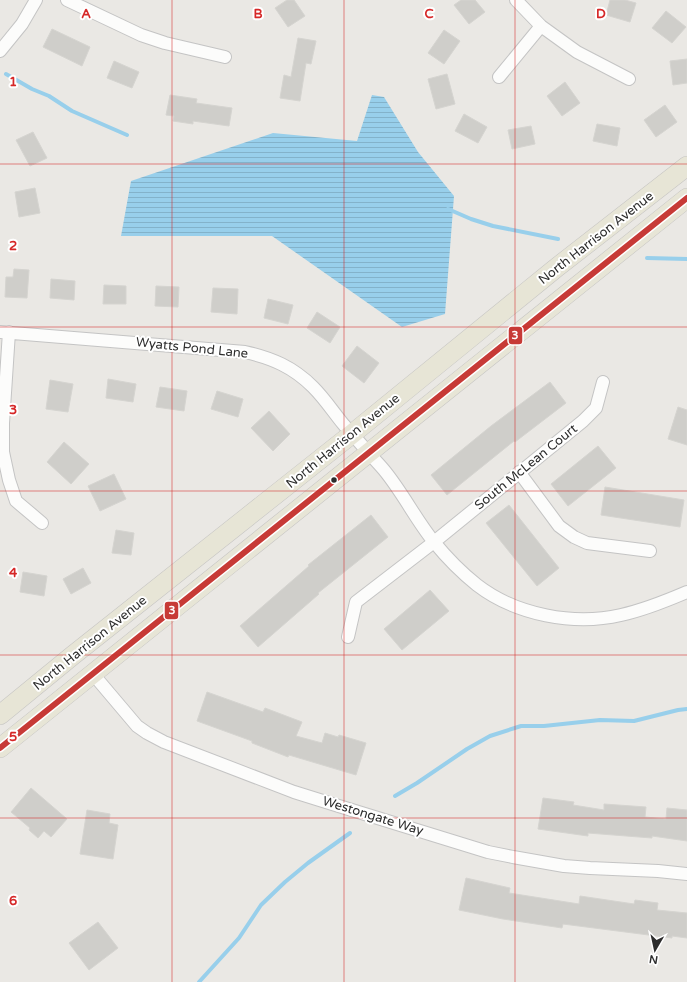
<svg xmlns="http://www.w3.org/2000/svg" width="687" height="982" font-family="'Varela Round',sans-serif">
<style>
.water{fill:url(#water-rules)}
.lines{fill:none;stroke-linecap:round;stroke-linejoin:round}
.stream{stroke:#98cfeb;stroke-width:4}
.building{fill:#cfceca;stroke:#d5d4d0}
.street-casing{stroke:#c4c4c4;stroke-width:14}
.primary-casing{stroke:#c6c5c3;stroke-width:20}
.street{stroke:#fcfcfb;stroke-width:12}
.primary{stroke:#e7e5d6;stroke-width:19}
.bus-1-casing{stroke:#fff;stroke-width:9}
.bus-1{stroke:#c73a36;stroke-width:6}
.grid{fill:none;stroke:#d62828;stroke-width:1;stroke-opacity:0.55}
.bus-dot{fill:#2d2d2d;stroke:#fff;stroke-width:1.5}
.labels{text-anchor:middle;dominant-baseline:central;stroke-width:4;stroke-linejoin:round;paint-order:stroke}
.street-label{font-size:13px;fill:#2d2d2d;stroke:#fff}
.grid-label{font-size:13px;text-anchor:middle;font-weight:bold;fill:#d62828;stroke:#fff;stroke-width:4;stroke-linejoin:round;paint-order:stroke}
.line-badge{stroke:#fff;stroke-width:1.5}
.badge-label{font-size:11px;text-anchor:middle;font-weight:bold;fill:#fff}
</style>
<defs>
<pattern id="water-rules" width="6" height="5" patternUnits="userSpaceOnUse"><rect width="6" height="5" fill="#98cfeb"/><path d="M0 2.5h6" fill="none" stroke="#83b2ca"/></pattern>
</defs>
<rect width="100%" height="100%" fill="#eae8e4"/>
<path class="water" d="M 372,95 L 384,97 L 418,152 L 454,196 L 445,314 L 402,327 L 272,236 L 121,236 L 131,181 L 273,133 L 357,141 Z"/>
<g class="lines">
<path class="stream" d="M 6,74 L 32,89 L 49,96 L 72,111 L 127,135
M 448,209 L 471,219 L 493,226 L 558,239
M 647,258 L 687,259
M 395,796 L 417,783 L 467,749 L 490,736 L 521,726 L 544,726 L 600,720 L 634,721 L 678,710 L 687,709
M 199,982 L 239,938 L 261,905 L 285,882 L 308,863 L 350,833"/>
</g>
<path class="building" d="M 287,0 L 294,0 L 305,16 L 288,27 L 275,8 Z
M 461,0 L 475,0 L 485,12 L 469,24 L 454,5 Z
M 610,0 L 625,0 L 636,3 L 630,22 L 606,15 Z
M 666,11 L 686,27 L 672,43 L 652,28 Z
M 52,29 L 90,47 L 82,66 L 43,47 Z
M 444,30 L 460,41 L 444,64 L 428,53 Z
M 298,38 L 316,41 L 311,64 L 306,63 L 300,101 L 280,98 L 284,75 L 291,77 Z
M 687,59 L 687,83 L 673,85 L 670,61 Z
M 114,61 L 139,72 L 132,88 L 107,78 Z
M 447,74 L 455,104 L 436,109 L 428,79 Z
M 565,82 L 580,103 L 562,116 L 547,96 Z
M 170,95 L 197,99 L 196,103 L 232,108 L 229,126 L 193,121 L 193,124 L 173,121 L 174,116 L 166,115 Z
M 665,105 L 677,122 L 656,137 L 644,120 Z
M 464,114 L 487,127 L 478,143 L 455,131 Z
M 597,124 L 620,128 L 617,146 L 593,141 Z
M 531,126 L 535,144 L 512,149 L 508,130 Z
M 33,132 L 47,158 L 30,166 L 16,140 Z
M 35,188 L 40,213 L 19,217 L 15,192 Z
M 14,269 L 29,270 L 27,298 L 5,297 L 6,277 L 13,277 Z
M 51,279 L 75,281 L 74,300 L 50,298 Z
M 104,285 L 126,286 L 126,304 L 103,304 Z
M 156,286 L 179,287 L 178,307 L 155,306 Z
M 213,288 L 238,289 L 237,314 L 211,312 Z
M 268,299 L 293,305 L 288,324 L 264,318 Z
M 317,312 L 340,327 L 330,343 L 307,328 Z
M 357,346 L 379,363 L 364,383 L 342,366 Z
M 108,379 L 136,384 L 133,402 L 106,398 Z
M 50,380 L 73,384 L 68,412 L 46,409 Z
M 550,382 L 566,403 L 515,442 L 514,441 L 447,495 L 431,475 L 491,426 Z
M 160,387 L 187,391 L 184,411 L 156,407 Z
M 217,391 L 243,399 L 238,417 L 211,409 Z
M 678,407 L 687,410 L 687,445 L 668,439 Z
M 269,411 L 290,434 L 273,451 L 251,428 Z
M 64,442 L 89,464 L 71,484 L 47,462 Z
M 598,446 L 616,468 L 568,506 L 551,484 Z
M 114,474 L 126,499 L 100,511 L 88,486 Z
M 605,487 L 684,500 L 680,527 L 601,515 Z
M 509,505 L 559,568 L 537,586 L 486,523 Z
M 371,515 L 388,537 L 318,593 L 319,594 L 258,647 L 240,626 L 309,566 L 308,565 Z
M 116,530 L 134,533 L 131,555 L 112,553 Z
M 83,568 L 91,583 L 71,594 L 63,579 Z
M 23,572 L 47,576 L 44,596 L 20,592 Z
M 430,590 L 449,611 L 402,650 L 384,629 Z
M 207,692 L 263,712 L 265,708 L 302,722 L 296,736 L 322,743 L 325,733 L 338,737 L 339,735 L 366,743 L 356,775 L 289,755 L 288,757 L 252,743 L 252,741 L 197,721 Z
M 31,788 L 67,819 L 51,837 L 44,831 L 38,838 L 29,830 L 30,828 L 11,812 Z
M 543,798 L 574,802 L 573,805 L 604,810 L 604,804 L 646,807 L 645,817 L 666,819 L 667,808 L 687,810 L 687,841 L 652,836 L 652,838 L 588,833 L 588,836 L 538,829 Z
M 87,810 L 110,814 L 109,823 L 118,825 L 113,859 L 80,854 Z
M 466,878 L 510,888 L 509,893 L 579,904 L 580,896 L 634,904 L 635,900 L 658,903 L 657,910 L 687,913 L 687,938 L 672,936 L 672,938 L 563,924 L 562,928 L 503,919 L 459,910 Z
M 98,922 L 118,948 L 89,970 L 69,943 Z"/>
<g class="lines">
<g class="street-casing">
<path id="street" d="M 67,0 L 141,35 L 165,43 L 225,57
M 516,0 L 541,26 L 577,52 L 629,79
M 0,51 L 22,24 L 36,0
M 499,77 L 541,26
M 0,332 L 245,352 C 272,358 293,367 313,387 C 325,399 334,413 344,425 C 352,434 360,443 368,452 C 373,458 379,464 384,470 C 403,493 416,520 434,542 C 447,558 462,573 477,585 C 516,615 574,626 621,615 C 644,610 666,601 687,592
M 9,332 L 3,423 L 3,452 L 9,480 L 16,501 L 42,523
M 519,472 L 559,526 L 574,537 L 587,543 L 650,551
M 348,637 L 356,602 L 434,542 L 583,421 L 596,408 L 603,382
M 93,674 L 137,726 L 147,733 L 164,742 L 294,792 L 342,807 L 488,852 L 513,857 L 564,866 L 590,868 L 658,871 L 687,874"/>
</g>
<g class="primary-casing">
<path id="primary" d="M 0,715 L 72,656 L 352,434 L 556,268 L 687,166
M 0,748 L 687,198"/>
</g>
<use href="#street" class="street"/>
<use href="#primary" class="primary"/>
<g class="bus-1-casing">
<path id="bus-1" d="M 0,748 L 687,198"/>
</g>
<use href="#bus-1" class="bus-1"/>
</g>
<path class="grid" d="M 172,0 L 172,982M 344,0 L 344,982M 515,0 L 515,982M 0,164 L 687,164M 0,327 L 687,327M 0,491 L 687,491M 0,655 L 687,655M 0,818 L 687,818"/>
<circle class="bus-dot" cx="334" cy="480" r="3.5"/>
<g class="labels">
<g class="street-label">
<text transform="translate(596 238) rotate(-38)">North Harrison Avenue</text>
<text transform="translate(192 348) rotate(6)">Wyatts Pond Lane</text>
<text transform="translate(343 441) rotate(-39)">North Harrison Avenue</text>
<text transform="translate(526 467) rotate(-39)">South McLean Court</text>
<text transform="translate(90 643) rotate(-39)">North Harrison Avenue</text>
<text transform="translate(373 816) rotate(17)">Westongate Way</text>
</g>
</g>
<g class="grid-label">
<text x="86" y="18">A</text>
<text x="258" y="18">B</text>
<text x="429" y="18">C</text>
<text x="601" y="18">D</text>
<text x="13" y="86">1</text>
<text x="13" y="250">2</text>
<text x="13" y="414">3</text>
<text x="13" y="577">4</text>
<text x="13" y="741">5</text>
<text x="13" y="905">6</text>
</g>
<g class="line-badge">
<rect x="508" y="326" width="15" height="19" rx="4" fill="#c73a36"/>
<rect x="164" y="601" width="15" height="19" rx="4" fill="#c73a36"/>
</g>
<g class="badge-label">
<text x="515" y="339">3</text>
<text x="172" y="614">3</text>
</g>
<g transform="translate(655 950) rotate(189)" stroke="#ffffff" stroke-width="3" paint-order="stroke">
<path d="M0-3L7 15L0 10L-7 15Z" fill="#2d2d2d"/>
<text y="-6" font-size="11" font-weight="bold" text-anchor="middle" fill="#2d2d2d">N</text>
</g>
</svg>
